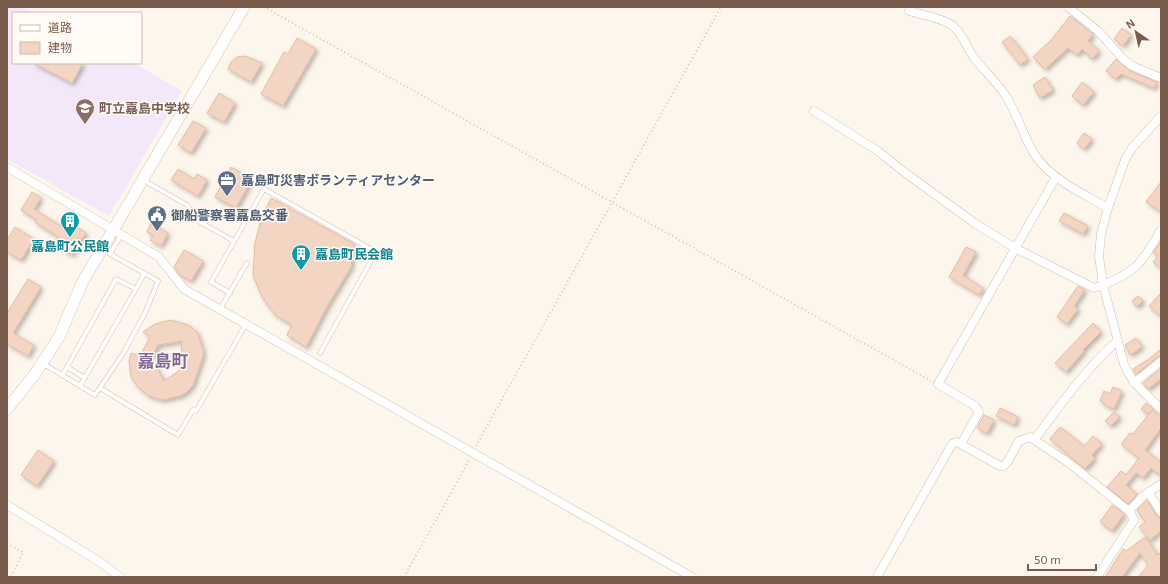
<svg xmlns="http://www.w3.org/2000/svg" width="1168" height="584" font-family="'Exo 2','Noto Sans JP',sans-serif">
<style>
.education{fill:#f3e8fa}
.building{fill:#f3d5c3;stroke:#e6bba3;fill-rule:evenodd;filter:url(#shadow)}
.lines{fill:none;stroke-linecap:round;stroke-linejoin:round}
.lane-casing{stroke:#d1beb0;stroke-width:5}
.street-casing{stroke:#d1beb0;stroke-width:9}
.secondary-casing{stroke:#d6c0b0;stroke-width:12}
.path{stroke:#d9b8a5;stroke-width:1.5;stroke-dasharray:1 3;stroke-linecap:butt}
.lane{stroke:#fff;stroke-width:4}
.street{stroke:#fff;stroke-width:8}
.secondary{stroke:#fff;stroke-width:11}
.labels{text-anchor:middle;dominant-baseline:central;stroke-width:3;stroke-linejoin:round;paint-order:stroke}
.education-label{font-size:13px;font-weight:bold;fill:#785e54;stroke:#fffaf3;text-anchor:start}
.service-label{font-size:13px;font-weight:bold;fill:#4e5e75;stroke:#fffaf3;text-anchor:start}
.culture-label{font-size:13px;font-weight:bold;fill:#0d838f;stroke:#fffaf3}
.district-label{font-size:17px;font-weight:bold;fill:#846695;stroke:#fffaf3}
</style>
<defs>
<filter id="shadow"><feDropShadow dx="2.5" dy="2.5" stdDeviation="2" flood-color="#0004"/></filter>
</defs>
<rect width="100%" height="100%" fill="#fdf6ec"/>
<path class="education" d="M 7,7 L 22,7 L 33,13 L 13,13 L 13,63 L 134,63 L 182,91 L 109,216 L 7,159 Z"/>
<path class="building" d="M 1070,16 L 1093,34 L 1088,41 L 1099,51 L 1092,59 L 1082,49 L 1077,55 L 1068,48 L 1045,69 L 1033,57 L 1051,40 Z
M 1122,28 L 1131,35 L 1123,46 L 1114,39 Z
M 1010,36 L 1028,59 L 1020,65 L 1002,42 Z
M 297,38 L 316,49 L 283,106 L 261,94 L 284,52 L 288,54 Z
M 245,56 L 262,63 L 251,82 L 228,69 L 231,62 L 237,57 Z
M 1116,59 L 1130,71 L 1157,82 L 1154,88 L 1121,74 L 1116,79 L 1106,71 Z
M 33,63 L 83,63 L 72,83 Z
M 1045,77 L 1053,90 L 1040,98 L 1033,85 Z
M 1082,82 L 1094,92 L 1083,105 L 1072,96 Z
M 219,93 L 235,103 L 224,122 L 207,113 Z
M 193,121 L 206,128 L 191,153 L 178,145 Z
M 1084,133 L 1092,139 L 1084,149 L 1077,143 Z
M 231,167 L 252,179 L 236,208 L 215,197 Z
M 178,169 L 194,179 L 197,174 L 207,180 L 198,196 L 171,180 Z
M 1161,182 L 1161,212 L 1146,202 Z
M 32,192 L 41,198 L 34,209 L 64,228 L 68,222 L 86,233 L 72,255 L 54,244 L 58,237 L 35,222 L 36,219 L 21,210 Z
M 271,198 L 354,244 L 351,267 L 328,305 L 306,347 L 287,335 L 292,325 L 275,315 L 262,297 L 253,275 L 255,243 L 261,219 Z
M 1064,213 L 1088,226 L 1083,234 L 1059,221 Z
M 151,223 L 168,233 L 161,246 L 150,240 L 153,235 L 147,232 Z
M 15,227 L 34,239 L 21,260 L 7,252 L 7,240 Z
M 1161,241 L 1161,269 L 1153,262 L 1158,256 L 1153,253 Z
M 966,247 L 976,252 L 963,275 L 983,288 L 979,295 L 949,277 Z
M 184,250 L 203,261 L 191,281 L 180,275 L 174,267 Z
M 28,279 L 41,287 L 13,333 L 34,345 L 28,356 L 7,344 L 7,313 Z
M 1078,286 L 1085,290 L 1074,306 L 1078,309 L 1067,324 L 1057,317 Z
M 1161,293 L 1161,317 L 1149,306 Z
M 1138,296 L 1143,301 L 1137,307 L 1132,301 Z
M 171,320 L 188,325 L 197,332 L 203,350 L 203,356 L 193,385 L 187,392 L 180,396 L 162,400 L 149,396 L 138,387 L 131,377 L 129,361 L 131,353 L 140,356 L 150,337 L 143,332 L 155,324 ZM 182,341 L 180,370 L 164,381 L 157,368 L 149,361 L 158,345 Z
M 1093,323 L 1101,332 L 1083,350 L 1084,351 L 1066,372 L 1055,363 Z
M 1136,338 L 1142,347 L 1130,355 L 1125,345 Z
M 1161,349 L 1161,356 L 1158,357 L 1136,374 L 1133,369 L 1149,359 Z
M 1161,368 L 1161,379 L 1148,389 L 1143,383 Z
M 1113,387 L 1122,391 L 1114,409 L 1105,405 L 1104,403 L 1100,401 L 1104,391 L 1110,394 Z
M 1146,403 L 1153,409 L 1148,414 L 1141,409 Z
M 1000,408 L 1018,417 L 1014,425 L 996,416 Z
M 1152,410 L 1161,417 L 1161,428 L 1145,450 L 1161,462 L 1161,476 L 1151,468 L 1143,478 L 1136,473 L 1126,485 L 1137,494 L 1128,504 L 1107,487 L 1121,471 L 1126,475 L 1139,458 L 1121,444 L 1130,433 L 1133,434 Z
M 1114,412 L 1120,417 L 1111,426 L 1105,421 Z
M 984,415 L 994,420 L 987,433 L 977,428 Z
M 1060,427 L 1084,446 L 1093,436 L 1102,444 L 1092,455 L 1095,458 L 1085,469 L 1050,439 Z
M 38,450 L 54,461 L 37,486 L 21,475 Z
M 1147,500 L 1156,515 L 1161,520 L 1161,531 L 1150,540 L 1139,527 L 1145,522 L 1137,510 Z
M 1112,505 L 1124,514 L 1112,531 L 1100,522 Z
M 1145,537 L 1158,555 L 1161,552 L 1161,577 L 1138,577 L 1148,565 L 1140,553 L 1122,577 L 1105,577 L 1123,549 L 1126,551 Z"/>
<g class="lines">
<g class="lane-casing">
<path id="lane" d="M 143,180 L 187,205 L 200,222 L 234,241
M 136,289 L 144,274
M 230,293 L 211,282 L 264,189 L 376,252 L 320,353
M 220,309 L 247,263
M 42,363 L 95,395 L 124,352 L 145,313 L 158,281 L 110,254 L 121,235
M 67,367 L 85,378
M 62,376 L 116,279 L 136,289 L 80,386
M 100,388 L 178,435 L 193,410 L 196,411 L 246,324"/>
</g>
<g class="street-casing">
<path id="street" d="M 912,7 L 909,11 C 922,15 938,17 950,24 C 961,30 966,46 973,56 C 983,71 998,82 1007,98 C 1019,117 1024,140 1037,158 C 1054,181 1084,194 1108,208
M 1068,7 L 1098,31 L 1124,60 L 1132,66 L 1161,78
M 814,111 L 878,151 L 904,172 L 976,224 L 1015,248 L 1094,288 C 1109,283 1127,276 1138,264 C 1147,255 1154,241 1161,230
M 1161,116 L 1132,148 L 1125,160 L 1108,208 L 1101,234 L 1099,256 L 1103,285 L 1124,364 C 1132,384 1146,394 1161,409
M 7,167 L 159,257 L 184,289 L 692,577
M 1134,383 L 1161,361
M 1035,439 C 1060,405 1085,370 1117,341
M 961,444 L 979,412 L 975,406 L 938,384 L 1056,177
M 1148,492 L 1161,512
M 7,505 L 97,560 L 120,577
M 1129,511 L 1143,496 L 1161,484
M 877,577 L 952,444 L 957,442 L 1000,466 L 1004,466 L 1008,461 L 1019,441 L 1030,437 L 1069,463 L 1129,511 L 1134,520 L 1097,577"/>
</g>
<g class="secondary-casing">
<path id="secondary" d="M 7,409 L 35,374 L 59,337 L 82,283 L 244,7"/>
</g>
<path class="path" d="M 264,7 L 931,381
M 476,446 L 721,7
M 7,544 L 23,552 L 11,577
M 404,577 L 444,506 L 469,460"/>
<use href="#lane" class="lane"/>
<use href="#street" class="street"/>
<use href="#secondary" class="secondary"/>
</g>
<defs>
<g id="school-pin" transform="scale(1)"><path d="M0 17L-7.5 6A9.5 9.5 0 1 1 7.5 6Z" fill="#8d6e63" stroke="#fffaf3"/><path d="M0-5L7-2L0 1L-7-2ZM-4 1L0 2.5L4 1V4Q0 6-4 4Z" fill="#fff"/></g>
<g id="office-pin" transform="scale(1)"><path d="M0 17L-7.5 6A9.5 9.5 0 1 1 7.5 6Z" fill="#5c6f8a" stroke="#fffaf3"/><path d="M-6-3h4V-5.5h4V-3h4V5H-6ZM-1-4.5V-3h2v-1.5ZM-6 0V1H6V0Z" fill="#fff"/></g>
<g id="civic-pin" transform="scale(1)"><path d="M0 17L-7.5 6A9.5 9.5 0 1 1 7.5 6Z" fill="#5c6f8a" stroke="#fffaf3"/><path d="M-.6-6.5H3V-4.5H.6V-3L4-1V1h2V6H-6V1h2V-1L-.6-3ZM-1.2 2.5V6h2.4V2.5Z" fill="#fff"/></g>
<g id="building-pin" transform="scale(1)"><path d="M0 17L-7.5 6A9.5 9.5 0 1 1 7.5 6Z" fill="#0f9aa8" stroke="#fffaf3"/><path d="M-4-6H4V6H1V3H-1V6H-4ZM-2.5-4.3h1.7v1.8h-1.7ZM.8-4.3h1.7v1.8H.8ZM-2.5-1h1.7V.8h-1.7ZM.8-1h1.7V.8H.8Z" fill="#fff"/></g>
</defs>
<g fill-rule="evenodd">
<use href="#school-pin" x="85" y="108"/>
<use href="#office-pin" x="227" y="180"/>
<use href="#civic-pin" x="157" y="215"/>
<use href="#building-pin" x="70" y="221"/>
<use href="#building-pin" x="301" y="254"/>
</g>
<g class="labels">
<g class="education-label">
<text x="99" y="108">町立嘉島中学校</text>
</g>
<g class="service-label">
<text x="241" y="180">嘉島町災害ボランティアセンター</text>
<text x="171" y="215">御船警察署嘉島交番</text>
</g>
<g class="culture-label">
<text x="70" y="246">嘉島町公民館</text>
<text x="315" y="254" text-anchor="start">嘉島町民会館</text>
</g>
<g class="district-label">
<text x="163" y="360">嘉島町</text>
</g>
</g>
<rect width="1168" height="584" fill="none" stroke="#7a5c4d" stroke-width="16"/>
<rect x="12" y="12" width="130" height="52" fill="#fffaf3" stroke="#cabbb1"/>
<rect x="20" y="25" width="20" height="6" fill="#ffffff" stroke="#cabbb1"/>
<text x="48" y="32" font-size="12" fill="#7a5c4d">道路</text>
<rect x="20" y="42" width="20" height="12" fill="#f3d5c3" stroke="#cabbb1"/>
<text x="48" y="52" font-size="12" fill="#7a5c4d">建物</text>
<g transform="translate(1136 32) rotate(326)" stroke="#fffaf3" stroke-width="3" paint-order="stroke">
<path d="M0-3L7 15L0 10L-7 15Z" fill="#7a5c4d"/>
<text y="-6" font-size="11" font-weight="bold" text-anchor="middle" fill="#7a5c4d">N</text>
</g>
<path d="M1028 564v6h68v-6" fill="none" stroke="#7a5c4d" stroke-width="2"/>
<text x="1034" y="564" font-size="12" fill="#7a5c4d" stroke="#fffaf3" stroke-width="3" paint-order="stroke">50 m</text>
</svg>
